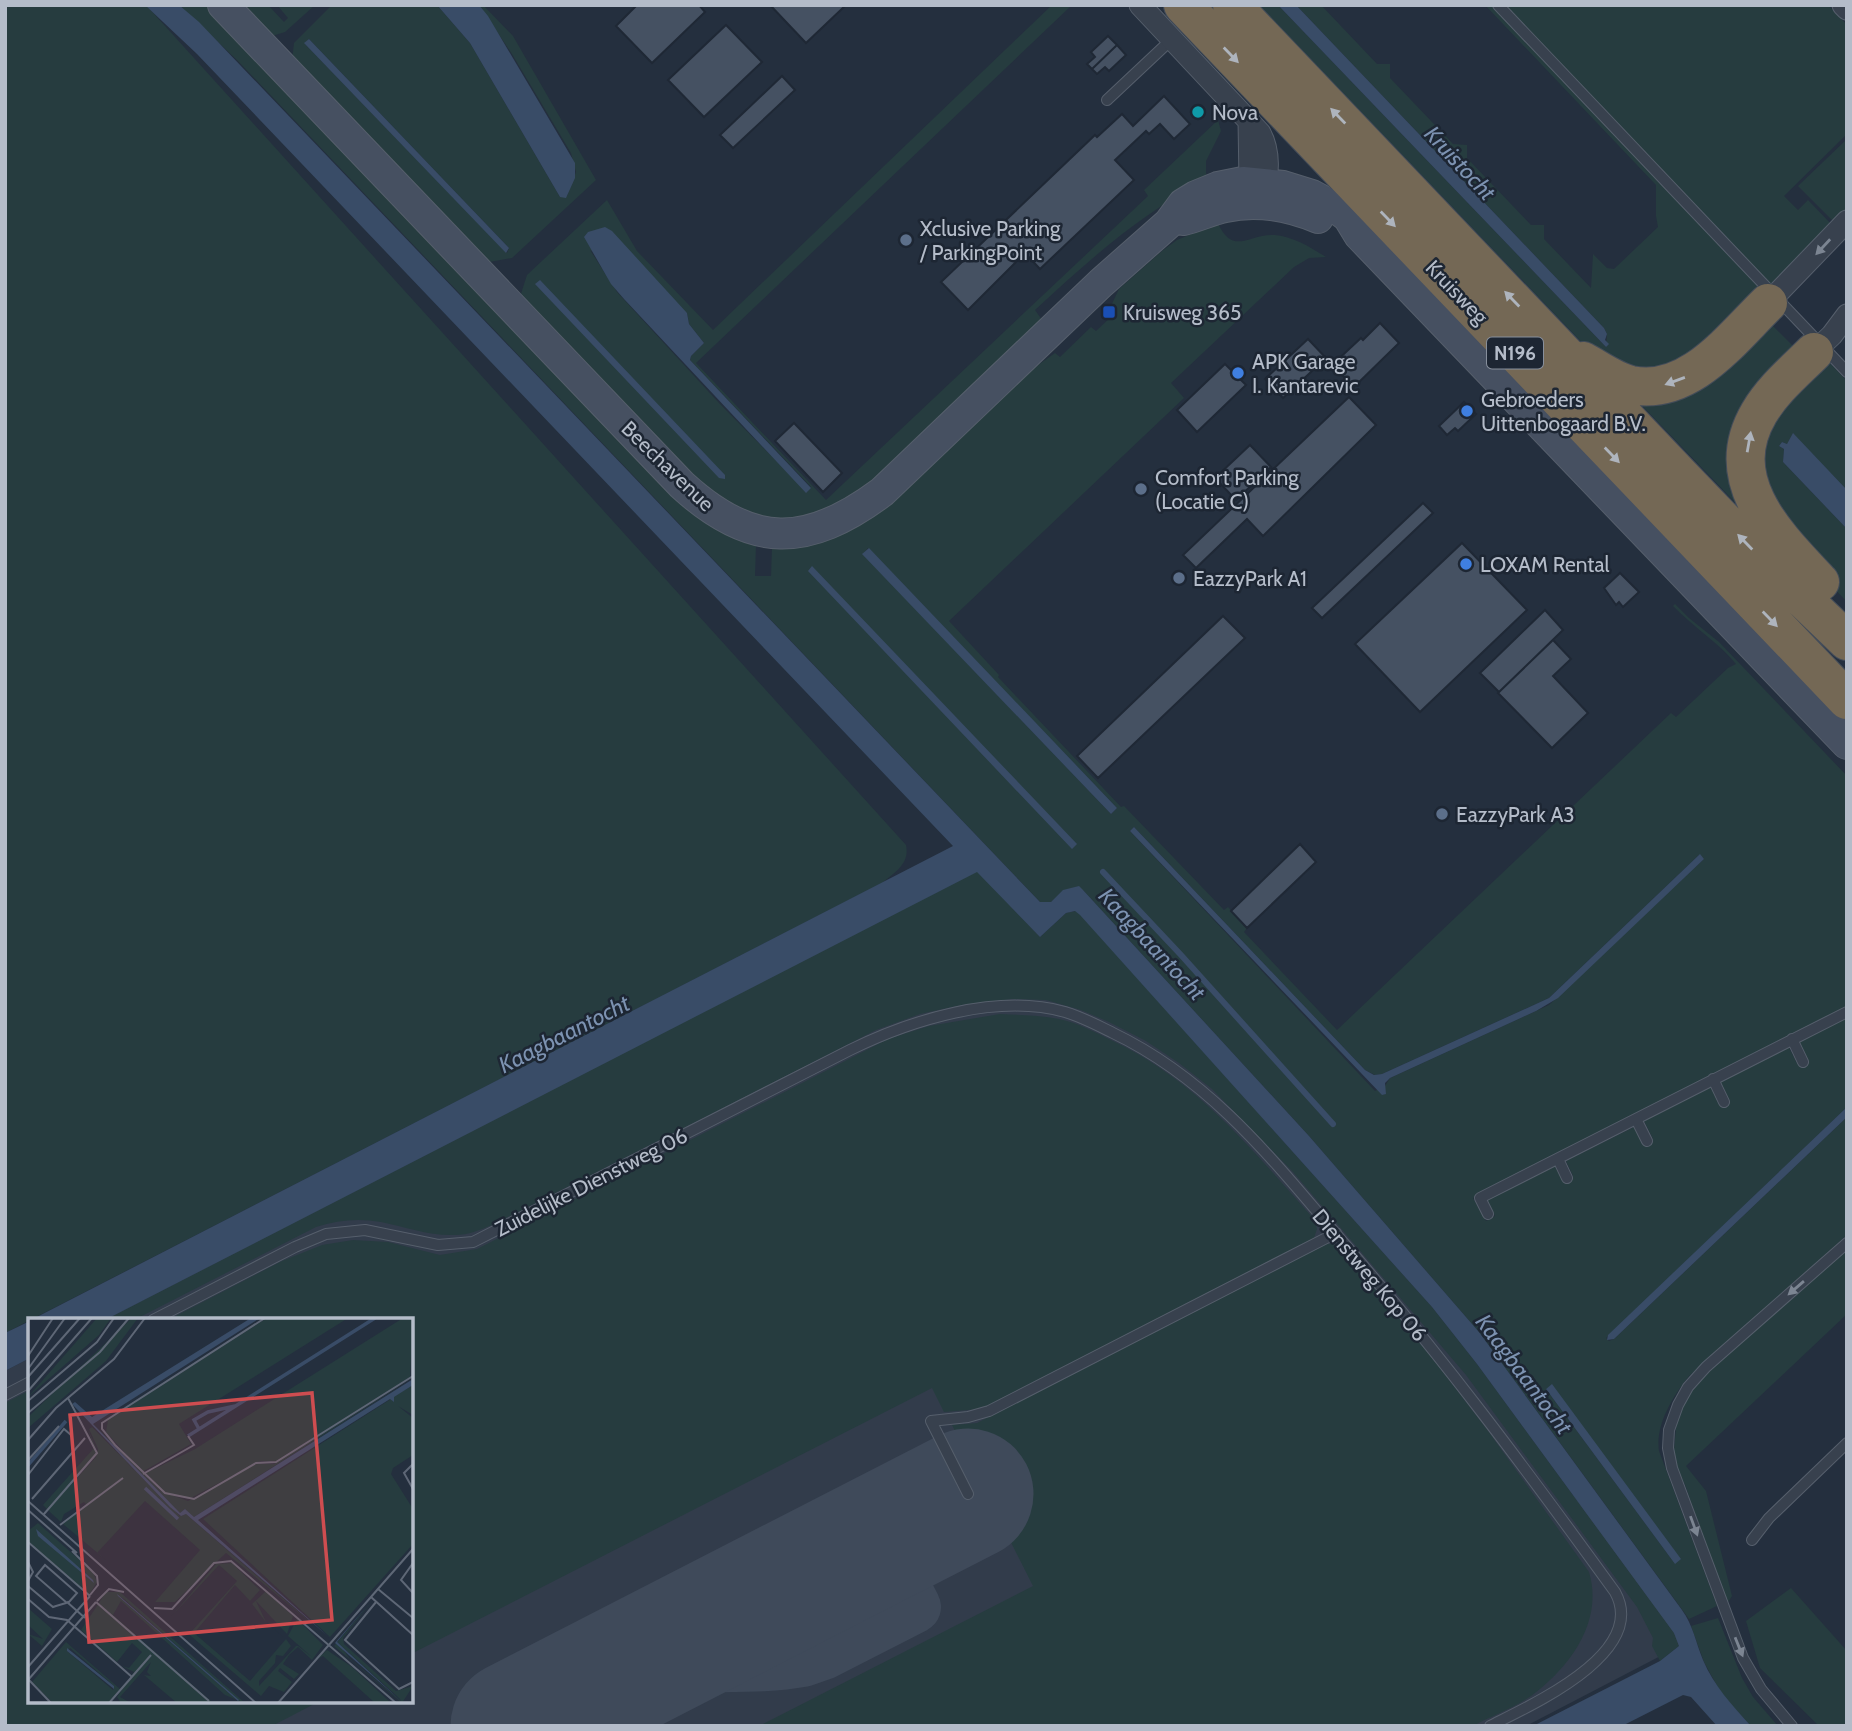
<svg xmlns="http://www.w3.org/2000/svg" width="1852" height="1731" font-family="Cabin,sans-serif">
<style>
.airport{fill:#323c4b}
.green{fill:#263c3f;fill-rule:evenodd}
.water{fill:#394c67}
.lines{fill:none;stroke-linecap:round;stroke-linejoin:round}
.stream{stroke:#394c67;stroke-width:6}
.taxiway{stroke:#3f4a5a;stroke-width:52}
.runway{stroke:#3f4a5a;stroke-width:131}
.building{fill:#455162;stroke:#1f2835;stroke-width:2}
.lane-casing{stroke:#565f6c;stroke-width:12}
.street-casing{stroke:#565f6c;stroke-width:23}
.secondary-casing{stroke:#565f6c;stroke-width:32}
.highway-casing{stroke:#434c59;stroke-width:40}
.lane{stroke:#38414e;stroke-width:10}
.street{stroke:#38414e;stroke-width:21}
.secondary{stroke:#465061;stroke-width:30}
.highway{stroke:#746855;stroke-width:38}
.oneway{fill:#aeb4bd}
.oneway2{fill:#7c8592}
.culture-dot{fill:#0f9aa8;stroke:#1d2633;stroke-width:2.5}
.service-dot{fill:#5c6f8a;stroke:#1d2633;stroke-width:2.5}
.transit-dot{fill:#1a4fb4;stroke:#1d2633;stroke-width:2.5}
.shop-dot{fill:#3f7fe0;stroke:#1d2633;stroke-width:2.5}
.labels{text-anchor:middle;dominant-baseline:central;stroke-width:5;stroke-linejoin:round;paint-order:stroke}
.shield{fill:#1d2633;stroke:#878f9c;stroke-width:2}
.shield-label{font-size:19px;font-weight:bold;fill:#b4bcc9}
.poi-label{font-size:21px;fill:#b4bcc9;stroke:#1d2633;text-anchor:start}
.street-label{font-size:21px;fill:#b4bcc9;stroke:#1d2633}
.water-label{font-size:23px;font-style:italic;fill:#7c92b1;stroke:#1d2633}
.inset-river{fill:none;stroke:#394c67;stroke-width:3.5}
.inset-road{fill:none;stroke:#5e6776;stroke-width:2}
.view{fill:#ce4d50;fill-opacity:0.15;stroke:#ce4d50;stroke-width:3.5}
.inset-edge{fill:none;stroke:#b4bcc9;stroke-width:3.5}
</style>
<rect width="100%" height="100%" fill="#242f3e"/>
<path class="airport" d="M 977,871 L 1040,937 L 1071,911 L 1695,1638 L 1526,1726 L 5,1726 L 5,1371 L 30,1358 L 30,1701 L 411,1701 L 411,1320 L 105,1320 Z"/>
<path class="green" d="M 5,5 L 146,5 L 906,845 C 910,864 895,872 882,883 L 5,1333 Z
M 179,5 L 207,5 L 219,16 L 725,533 L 756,545 L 755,576 L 771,576 L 772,547 C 808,549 835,540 865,521 L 1006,388 L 1055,353 L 1060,357 L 1091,327 L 1096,331 L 1113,315 L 1109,310 L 1119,289 L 1162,251 L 1177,240 L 1218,223 C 1233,257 1249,233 1275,235 C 1294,237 1310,247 1326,257 L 1309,258 L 1294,267 L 1171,383 L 1184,398 L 949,621 L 999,675 L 998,677 L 1121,807 L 1124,806 L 1224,910 L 1228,907 L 1247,928 L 1244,932 L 1337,1030 L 1671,713 L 1676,717 L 1728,668 L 1736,664 C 1718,642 1693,627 1673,606 L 1675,604 L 1689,618 L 1719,642 L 1847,776 L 1847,1008 L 1473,1198 L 1486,1221 L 1495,1216 L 1487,1200 L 1555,1166 L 1564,1181 L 1573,1176 L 1566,1161 L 1634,1127 L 1642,1144 L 1653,1139 L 1644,1121 L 1711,1087 L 1719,1105 L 1730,1101 L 1720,1081 L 1788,1046 L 1798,1065 L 1808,1061 L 1799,1041 L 1847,1017 L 1847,1107 L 1606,1338 L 1609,1341 L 1614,1339 L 1847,1117 L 1847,1235 L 1689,1376 C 1673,1396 1655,1425 1659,1451 L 1717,1606 L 1689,1619 L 1479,1332 L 1309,1136 L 1083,890 L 1051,902 L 1040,902 L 238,61 ZM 868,548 L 1117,808 L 1111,814 L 863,554 ZM 1134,827 L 1365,1070 L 1375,1075 L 1382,1074 L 1549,998 L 1699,855 L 1704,859 L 1549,1005 L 1390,1078 L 1385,1086 L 1375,1091 L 1130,831 ZM 1552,1385 L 1675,1564 L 1546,1389 Z
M 238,5 L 268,5 L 284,22 L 288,18 L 277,5 L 315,5 L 285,32 L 272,36 Z
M 332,5 L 437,5 L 470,43 L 560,197 L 567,196 L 576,172 L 571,153 L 512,54 L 479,5 L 483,5 L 513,36 L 596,180 L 512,258 L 484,263 L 292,61 L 294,43 ZM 309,39 L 509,248 L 507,253 L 305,44 Z
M 1052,5 L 1072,5 L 696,363 L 826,500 L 1148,196 L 1144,190 L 1218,120 L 1221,131 L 1206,161 L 1206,180 C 1141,213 1088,261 1035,310 L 1042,320 L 1029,338 L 858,494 C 791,528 771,527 706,489 L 519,300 L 527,275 L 607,200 L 637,251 L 713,330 ZM 590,250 L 687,313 L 689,324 L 704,343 L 691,356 L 690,360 L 811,487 L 807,492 L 719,403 L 617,292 Z
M 1259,5 L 1278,5 L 1606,347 L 1607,334 L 1604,328 L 1296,5 L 1321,5 L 1377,64 L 1390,64 L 1390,78 L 1453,144 L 1467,145 L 1467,158 L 1531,225 L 1544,225 L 1544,239 L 1591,288 L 1593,254 L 1607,268 L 1614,269 L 1658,227 L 1656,216 L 1656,185 L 1485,5 L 1828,5 L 1847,25 L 1847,134 L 1784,196 L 1798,210 L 1808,200 L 1834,227 L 1813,251 L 1659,379 L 1591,352 Z
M 1847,139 L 1847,209 L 1836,224 L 1798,186 Z
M 1771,324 L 1794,347 L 1756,403 L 1774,543 L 1628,391 Z
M 1821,354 L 1847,381 L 1847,490 L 1793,434 L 1787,444 L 1782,442 L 1779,446 L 1784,449 L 1783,462 L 1847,529 L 1847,602 L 1794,546 L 1755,453 Z
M 977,871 L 1040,937 L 1066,913 L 1076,911 L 1080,914 L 1432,1307 L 1477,1364 L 1674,1633 L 1679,1646 L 1660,1661 L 1652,1646 L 1653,1638 L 1637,1607 L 1466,1375 L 1293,1172 L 1212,1089 L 1179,1063 L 1146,1041 L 1109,1022 L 1081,1010 L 1046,1000 L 1012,999 L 961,1005 L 920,1014 L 876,1030 L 492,1225 C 480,1230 468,1235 455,1235 C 429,1236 406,1227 381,1222 C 358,1218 338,1220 316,1227 L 134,1320 L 105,1320 Z
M 1000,1014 C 1020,1015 1039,1015 1059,1019 C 1078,1023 1095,1032 1113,1041 C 1199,1082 1252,1150 1314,1219 L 1317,1229 L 1314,1238 L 991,1405 L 980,1409 L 944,1412 L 932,1388 L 411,1654 L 411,1320 L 168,1320 L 282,1261 L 322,1245 L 353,1240 L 388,1242 L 440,1255 L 477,1249 L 888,1039 L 929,1026 Z
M 1326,1244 L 1333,1244 L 1344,1252 L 1436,1363 L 1488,1431 L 1589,1572 C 1604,1622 1569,1668 1531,1696 C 1514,1708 1492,1716 1473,1726 L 759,1726 L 1033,1586 L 952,1425 L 977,1423 Z
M 1847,1248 L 1847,1314 L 1686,1466 L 1706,1491 L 1732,1596 L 1725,1607 L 1686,1487 L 1673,1459 L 1677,1419 L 1687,1395 L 1699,1380 Z
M 30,1390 L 30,1701 L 320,1701 L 272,1726 L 5,1726 L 5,1403 Z
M 1791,1588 L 1847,1651 L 1847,1726 L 1819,1726 L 1760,1668 L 1746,1621 Z
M 1718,1618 L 1742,1678 L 1753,1697 L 1778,1726 L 1751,1726 L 1722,1695 L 1704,1662 L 1691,1626 Z"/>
<path class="water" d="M 145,5 L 179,5 L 199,22 L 1040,902 L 1051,902 L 1063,890 L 1079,886 L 1083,890 L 1309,1136 L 1479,1332 L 1682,1610 C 1693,1625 1696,1643 1703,1660 C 1714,1686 1732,1705 1751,1726 L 1717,1726 L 1691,1697 L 1683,1695 L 1622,1726 L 1533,1726 L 1660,1661 L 1679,1646 L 1674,1633 L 1477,1364 L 1432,1307 L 1080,915 L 1075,911 L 1066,913 L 1040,937 L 977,872 L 105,1320 L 31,1320 L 953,846 L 197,54 Z
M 437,5 L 479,5 L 488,16 L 575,163 L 575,178 L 566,198 L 560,197 L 470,43 Z
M 1278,5 L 1296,5 L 1604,328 L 1607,334 L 1605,340 L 1609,344 L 1606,347 Z
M 309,39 L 509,248 L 506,253 L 304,43 Z
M 605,227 L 612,231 L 687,313 L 689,324 L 704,343 L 691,356 L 690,360 L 811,488 L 806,493 L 624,299 L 611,284 L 584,237 L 588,232 Z
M 540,280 L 725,475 L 725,479 L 719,478 L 535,284 Z
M 1793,433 L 1847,490 L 1847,529 L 1783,462 L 1784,449 L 1779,446 L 1782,442 L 1787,444 Z
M 869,548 L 1117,808 L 1111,814 L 862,554 Z
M 812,566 L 1077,844 L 1072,849 L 808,571 Z
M 1134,827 L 1365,1070 L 1374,1075 L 1382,1074 L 1549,998 L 1700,854 L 1704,859 L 1558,998 L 1536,1011 L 1390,1078 L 1385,1083 L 1386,1094 L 1382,1095 L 1130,831 Z
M 1847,1107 L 1847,1117 L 1614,1339 L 1607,1340 L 1608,1335 Z
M 30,1321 L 30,1358 L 5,1371 L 5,1333 Z
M 1552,1384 L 1681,1559 L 1675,1564 L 1546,1389 Z"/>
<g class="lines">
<path class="stream" d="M 1103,872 L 1181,955 L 1333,1124"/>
<path class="taxiway" d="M 597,1684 C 661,1656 736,1673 803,1661 L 823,1654 L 915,1607 L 880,1539"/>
<path class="runway" d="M 516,1726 L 968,1494"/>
</g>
<path class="building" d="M 637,5 L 699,5 L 705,12 L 652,63 L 616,26 Z
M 770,5 L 846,5 L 806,43 Z
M 726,25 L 762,62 L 704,117 L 668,80 Z
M 1108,36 L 1117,45 L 1092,69 L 1087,64 L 1095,57 L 1091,52 Z
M 1117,45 L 1126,55 L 1109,71 L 1105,67 L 1097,74 L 1092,69 Z
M 782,76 L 795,90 L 733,148 L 720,135 Z
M 1164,96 L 1190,124 L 1174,139 L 1160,124 L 1149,134 L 1146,131 L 1115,160 L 1134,180 L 1040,269 L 1025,253 L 968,310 L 941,282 L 1095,135 L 1097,137 L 1122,114 L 1133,126 Z
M 1380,323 L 1399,343 L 1354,387 L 1332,365 L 1361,338 L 1363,340 Z
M 1308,339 L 1326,358 L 1283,398 L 1265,379 Z
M 1225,364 L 1246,385 L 1197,432 L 1177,410 Z
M 1349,397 L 1376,425 L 1263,536 L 1247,519 L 1196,568 L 1183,555 Z
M 1464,402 L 1476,414 L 1458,431 L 1455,428 L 1447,435 L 1439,426 Z
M 794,423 L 842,473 L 823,492 L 775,441 Z
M 1250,445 L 1271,467 L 1236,500 L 1215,478 Z
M 1423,503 L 1433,513 L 1322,618 L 1312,608 Z
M 1462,543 L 1527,610 L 1420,712 L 1355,644 Z
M 1620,573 L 1639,592 L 1623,607 L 1619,602 L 1616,605 L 1604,588 Z
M 1545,610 L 1563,630 L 1499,692 L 1480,673 Z
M 1223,616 L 1245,638 L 1098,778 L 1077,756 Z
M 1553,640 L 1571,659 L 1553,676 L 1588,713 L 1552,748 L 1498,693 Z
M 1300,844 L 1316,862 L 1247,928 L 1231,911 Z"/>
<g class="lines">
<g class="lane-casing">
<path id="lane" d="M 1498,5 L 1847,372
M 1107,100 L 1172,39
M 1792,1039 L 1803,1062
M 1713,1079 L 1724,1102
M 1636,1119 L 1647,1141
M 1558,1159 L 1567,1178
M 1488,1214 L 1480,1198 L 1847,1012
M 153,1320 L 295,1247 L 326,1234 L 365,1230 L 438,1245 L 473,1242 L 850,1050 C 911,1020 997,993 1065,1012 C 1082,1017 1097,1025 1113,1033 C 1211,1080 1273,1160 1342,1241 C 1440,1353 1528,1472 1615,1592 C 1649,1653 1531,1705 1490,1726
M 5,1395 L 30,1382
M 968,1494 L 931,1421 L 968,1417 L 989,1411 L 1336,1233
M 1752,1540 L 1769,1518 L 1847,1443
M 1792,1726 L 1761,1689 L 1743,1658 L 1672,1468 L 1668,1448 L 1669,1430 L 1678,1405 L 1688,1387 L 1706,1367 L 1847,1243"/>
</g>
<g class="street-casing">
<path id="street" d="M 1140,5 L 1260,133 C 1270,151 1269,176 1262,195
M 1843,5 L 1847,9
M 1249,120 L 1250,182 L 1254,194
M 1768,303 L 1847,221
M 1814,352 L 1832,335 L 1847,315"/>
</g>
<g class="secondary-casing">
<path id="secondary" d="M 223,5 L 682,485 C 752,549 807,548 882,492 L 1101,283 L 1169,223 L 1183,204 L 1196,196 L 1218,187 L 1243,182 L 1283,186 L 1312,195 L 1336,208 L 1348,217 L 1359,235 L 1847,744
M 1183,220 C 1197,217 1211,210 1225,207 C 1256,200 1289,206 1318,218"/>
</g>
<g class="highway-casing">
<path id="highway" d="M 1183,5 L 1847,700
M 1232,5 L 1680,475 L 1752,550 L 1847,641
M 1814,352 C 1795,371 1773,389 1759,413 C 1719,481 1777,536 1820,582
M 1583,361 C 1598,369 1614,381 1631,385 C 1689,397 1731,339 1768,303"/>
</g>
<use href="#lane" class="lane"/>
<use href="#street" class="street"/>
<use href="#secondary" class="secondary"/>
<use href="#highway" class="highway"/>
</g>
<defs><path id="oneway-solid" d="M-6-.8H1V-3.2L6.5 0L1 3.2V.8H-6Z" transform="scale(1.75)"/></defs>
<g class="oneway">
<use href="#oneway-solid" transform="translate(1231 55) rotate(46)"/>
<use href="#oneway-solid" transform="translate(1338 116) rotate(-134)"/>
<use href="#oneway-solid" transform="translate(1388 219) rotate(46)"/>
<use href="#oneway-solid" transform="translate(1512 299) rotate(-134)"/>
<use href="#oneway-solid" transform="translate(1675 381) rotate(160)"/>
<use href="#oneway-solid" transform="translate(1749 442) rotate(-80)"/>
<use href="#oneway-solid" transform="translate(1612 455) rotate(46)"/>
<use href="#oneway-solid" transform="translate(1745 542) rotate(-134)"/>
<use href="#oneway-solid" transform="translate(1770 619) rotate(46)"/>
</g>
<g class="oneway2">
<use href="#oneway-solid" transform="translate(1823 247) rotate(133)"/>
<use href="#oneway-solid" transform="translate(1796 1288) rotate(139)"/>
<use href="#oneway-solid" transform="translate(1694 1526) rotate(70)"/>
<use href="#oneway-solid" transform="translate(1739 1647) rotate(68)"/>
</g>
<circle class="culture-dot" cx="1198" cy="112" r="7"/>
<g class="service-dot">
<circle cx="906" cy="240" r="7"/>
<circle cx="1141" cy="489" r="7"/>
<circle cx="1179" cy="578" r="7"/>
<circle cx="1442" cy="814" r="7"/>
</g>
<rect class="transit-dot" x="1102" y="305" width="14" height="14" rx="3.5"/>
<g class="shop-dot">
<circle cx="1238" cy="373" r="7"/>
<circle cx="1467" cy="411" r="7"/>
<circle cx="1466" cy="564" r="7"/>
</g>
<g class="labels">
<rect class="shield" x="1487" y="337.5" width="56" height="31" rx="5"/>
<g class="shield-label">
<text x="1515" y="353">N196</text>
</g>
<g class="poi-label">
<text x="1212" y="112">Nova</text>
<text x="920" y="228">Xclusive Parking<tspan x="920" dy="24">/ ParkingPoint</tspan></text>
<text x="1123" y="312">Kruisweg 365</text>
<text x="1252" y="361">APK Garage<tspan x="1252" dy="24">I. Kantarevic</tspan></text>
<text x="1481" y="399">Gebroeders<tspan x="1481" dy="24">Uittenbogaard B.V.</tspan></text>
<text x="1155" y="477">Comfort Parking<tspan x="1155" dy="24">(Locatie C)</tspan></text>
<text x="1480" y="564">LOXAM Rental</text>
<text x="1193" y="578">EazzyPark A1</text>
<text x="1456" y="814">EazzyPark A3</text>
</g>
<g class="street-label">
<text transform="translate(1457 292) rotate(46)">Kruisweg</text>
<text transform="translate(668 466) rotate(44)">Beechavenue</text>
<text transform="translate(591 1182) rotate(-27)">Zuidelijke Dienstweg 06</text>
<text transform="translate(1370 1275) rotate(50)">Dienstweg Kop 06</text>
</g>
<g class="water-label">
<text transform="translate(1460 163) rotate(47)">Kruistocht</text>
<text transform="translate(1152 944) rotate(47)">Kaagbaantocht</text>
<text transform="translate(564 1034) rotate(-27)">Kaagbaantocht</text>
<text transform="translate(1524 1374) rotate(53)">Kaagbaantocht</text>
</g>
</g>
<g transform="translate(28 1318)">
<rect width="385" height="385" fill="#242f3e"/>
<path d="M 69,0 L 83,0 L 71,17 L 0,79 ZM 104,0 L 110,0 L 78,43 L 0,110 L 0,99 ZM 239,0 L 320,0 L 151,106 L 163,126 L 114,154 L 78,114 L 80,102 ZM 375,0 L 385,0 L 382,59 L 248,143 L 232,143 L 161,181 L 138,175 L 118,155 L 167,131 ZM 385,60 L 166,199 L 157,192 L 152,195 L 101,147 L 65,106 L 133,173 L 160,183 L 228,146 L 246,146 ZM 385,67 L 385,97 L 370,88 L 385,100 L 385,137 L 365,150 L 363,156 L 385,191 L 385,226 L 302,319 L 175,201 L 363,81 L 366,84 L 365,79 ZM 64,109 L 152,198 L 158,196 L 289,310 L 198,235 L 147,284 L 127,284 L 172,232 L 117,183 L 69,235 L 78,242 L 35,206 L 58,186 L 56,184 L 36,196 L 33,204 L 23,195 L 20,192 L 68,139 L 70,131 L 61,111 ZM 60,111 L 68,130 L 68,136 L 19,191 L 15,187 L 66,130 ZM 10,205 L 65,254 L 69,264 L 61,277 L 0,223 L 0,213 ZM 204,245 L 232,272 L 222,283 L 207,267 L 166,315 L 222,363 L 258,321 L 263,328 L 255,338 L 248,337 L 247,345 L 231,363 L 231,368 L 268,328 L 270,328 L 284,339 L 260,318 L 269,301 L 295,327 L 284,342 L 270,329 L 261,337 L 255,346 L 271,356 L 266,361 L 252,350 L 250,353 L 264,364 L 256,374 L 241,368 L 233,378 L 157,313 L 162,315 L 209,263 L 191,247 L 143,299 L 188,246 ZM 238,273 L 265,298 L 259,316 L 228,283 L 238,304 L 255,319 L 237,303 L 224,286 ZM 78,274 L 92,274 L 217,385 L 197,377 L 93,283 L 85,297 L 185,385 L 149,385 L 116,357 L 123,358 L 119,354 L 123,344 L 92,379 L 103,385 L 93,385 L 89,379 L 106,354 L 94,348 L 101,350 L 114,334 L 104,325 L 89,344 L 53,312 ZM 90,278 L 96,281 L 211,383 L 210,383 ZM 345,282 L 315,320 L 316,326 L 368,373 L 385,368 L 374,385 L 306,328 ZM 309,324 L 372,381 L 373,383 L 322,341 ZM 0,290 L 24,311 L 14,328 L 0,316 L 15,321 L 0,307 ZM 38,324 L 92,371 L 80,385 L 25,385 L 4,364 ZM 42,330 L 86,368 L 85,372 L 39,333 ZM 299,332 L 324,349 L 363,385 L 347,385 L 295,338 L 289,341 Z" fill="#263c3f" fill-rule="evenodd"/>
<path d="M 223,0 L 232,0 L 65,106 L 152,195 L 157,191 L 166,199 L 385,61 L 385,67 L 366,79 L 366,84 L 362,81 L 170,202 L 302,320 L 158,196 L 153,198 L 142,189 L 44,86 L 47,84 L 64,99 ZM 8,211 L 65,262 L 66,265 L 10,218 ZM 89,276 L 211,382 L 210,383 L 90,278 ZM 339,288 L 309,324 L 373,383 L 307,325 ZM 39,330 L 86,368 L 86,371 L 39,333 Z" fill="#394c67"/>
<path class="inset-river" d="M 171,111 L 166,102 L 180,94 L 207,88M 160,118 L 347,0M 0,147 L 38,103M 117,170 L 150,201"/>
<path class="inset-road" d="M 237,0 L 74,105 L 74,111 L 87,127 L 137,175 L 166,181 L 228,145 L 248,144 L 385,58M 0,38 L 25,0M 0,51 L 37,0M 0,59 L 52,0M 0,73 L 64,0M 0,83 L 69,24 L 86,0M 0,95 L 72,34 L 101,0M 0,122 L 28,90 L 86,41 L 117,0M 0,142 L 31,108M 385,146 L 376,155 L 385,171M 115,156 L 166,127 L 160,118M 0,157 L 36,111 L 43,117M 4,181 L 57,120M 0,183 L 228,385M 0,192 L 49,235M 16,196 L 69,135 L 40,80M 32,207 L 95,160M 0,224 L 62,278M 44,233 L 69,258 L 70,267 L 62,277M 0,244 L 5,254 L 0,263M 385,245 L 373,262 L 385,275M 0,268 L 25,289 L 28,288 L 38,285 L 40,284 L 41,284 L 49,275 L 17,247 L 8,258 L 39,285M 350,271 L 385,300M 343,279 L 385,317M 0,281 L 21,299 L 39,302 L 104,359M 69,283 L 81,271 L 96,274M 39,284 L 57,300M 68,284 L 181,383M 348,284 L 317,322 L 371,371 L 385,364M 126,290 L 144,291 L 186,245 L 203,243 L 368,385M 0,349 L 62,278M 0,362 L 68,284M 1,362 L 23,385M 81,385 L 123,337M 250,385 L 385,231"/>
<path class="view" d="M 284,75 L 304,302 L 61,324 L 42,97 Z"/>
<rect width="385" height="385" class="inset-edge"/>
</g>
<rect width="1852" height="1731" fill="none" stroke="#b4bcc9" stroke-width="14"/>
</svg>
